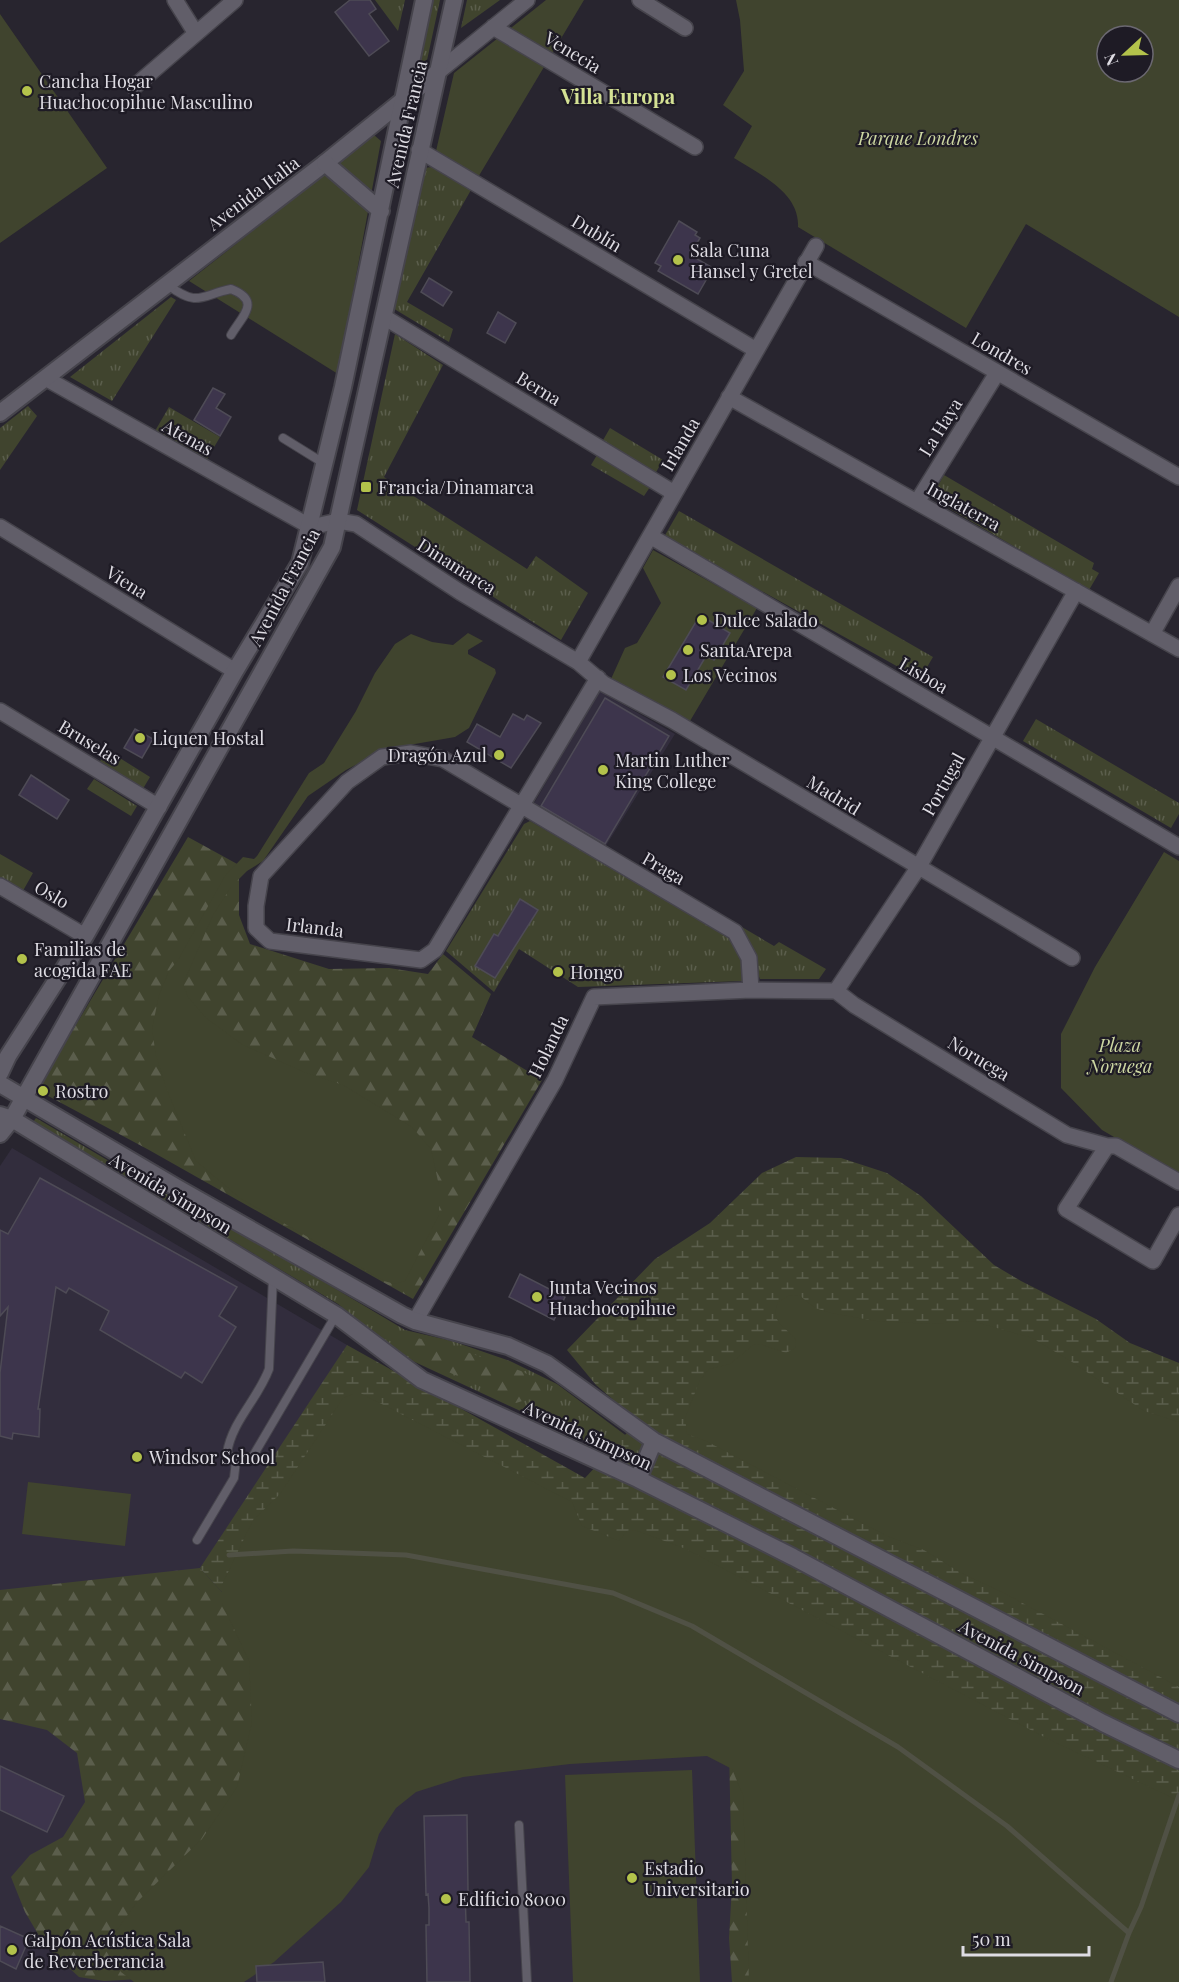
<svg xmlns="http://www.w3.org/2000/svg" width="1179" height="1982" font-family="'Playfair Display',serif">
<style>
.built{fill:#322d3d}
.grass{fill:url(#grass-tufts)}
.forest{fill:url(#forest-firs)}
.wetland{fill:url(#wetland-marsh)}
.park{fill:#40442e;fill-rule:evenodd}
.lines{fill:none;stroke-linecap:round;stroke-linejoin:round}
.stream{stroke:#505145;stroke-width:5}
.building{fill:#3d354c;stroke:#4e4b56;stroke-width:1.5}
.service-casing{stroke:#46444c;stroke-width:10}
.minor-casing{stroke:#46444c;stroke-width:18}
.tertiary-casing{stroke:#46444c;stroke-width:20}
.secondary-casing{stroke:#46444c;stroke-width:20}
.service{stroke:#615e69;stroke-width:8}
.minor{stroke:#615e69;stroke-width:15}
.tertiary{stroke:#615e69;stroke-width:16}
.secondary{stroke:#615e69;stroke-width:16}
.poi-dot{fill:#b3c24b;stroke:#1e1b25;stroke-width:2}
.labels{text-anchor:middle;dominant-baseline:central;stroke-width:4.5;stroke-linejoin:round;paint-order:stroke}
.street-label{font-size:18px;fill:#dedce3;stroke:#1e1b25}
.poi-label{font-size:18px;fill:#dedce3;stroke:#1e1b25;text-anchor:start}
.park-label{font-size:18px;font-style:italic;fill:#cdd7a2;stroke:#1e1b25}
.neighbourhood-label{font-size:20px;font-weight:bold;fill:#d4e194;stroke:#1e1b25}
</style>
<defs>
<pattern id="grass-tufts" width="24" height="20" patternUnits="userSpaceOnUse" patternTransform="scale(1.5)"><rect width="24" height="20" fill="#40442e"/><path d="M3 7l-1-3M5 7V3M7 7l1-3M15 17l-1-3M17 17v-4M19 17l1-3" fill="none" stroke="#5b5e4c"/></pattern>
<pattern id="forest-firs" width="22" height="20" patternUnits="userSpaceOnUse" patternTransform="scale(1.5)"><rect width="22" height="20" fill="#40442e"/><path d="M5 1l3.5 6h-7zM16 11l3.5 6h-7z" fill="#5b5e4c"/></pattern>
<pattern id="wetland-marsh" width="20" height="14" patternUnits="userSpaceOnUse" patternTransform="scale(1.5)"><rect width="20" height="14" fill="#40442e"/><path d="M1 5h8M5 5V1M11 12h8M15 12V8" fill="none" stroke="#5b5e4c"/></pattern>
</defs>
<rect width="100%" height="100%" fill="#28252f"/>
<path class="built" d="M 599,691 L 675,734 L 604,849 L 533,805 Z
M 12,1148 L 347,1345 L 1179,1974 L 1177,1982 L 0,1982 L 0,1166 Z"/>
<path class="grass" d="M 375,0 L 405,0 L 398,31 Z
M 433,0 L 440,0 L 426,65 L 420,64 Z
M 467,0 L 500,0 L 461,28 Z
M 432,167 L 471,190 L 407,302 L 453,329 L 449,342 L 391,307 L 424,168 Z
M 171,297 L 176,300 L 112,401 L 70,377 Z
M 395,334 L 443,365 L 384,477 L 527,569 L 536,556 L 588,593 L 561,640 L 357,510 Z
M 28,406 L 37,416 L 0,470 L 0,428 Z
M 169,407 L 220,437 L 206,461 L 155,431 Z
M 610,428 L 663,460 L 655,474 L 602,442 Z
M 597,455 L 650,487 L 644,496 L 591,465 Z
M 944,475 L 1094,563 L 1092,569 L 1099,573 L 1089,590 L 931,498 Z
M 679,511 L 933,657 L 920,679 L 664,537 Z
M 1036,719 L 1179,803 L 1179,814 L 1171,828 L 1023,741 Z
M 107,750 L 150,777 L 141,792 L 97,766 Z
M 94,779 L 137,806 L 131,816 L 87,789 Z
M 530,821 L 733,938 L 741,950 L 742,981 L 578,987 L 519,949 L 494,992 L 446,951 L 524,824 Z
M 616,853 L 774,946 L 779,942 L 826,969 L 819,979 L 760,979 L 742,932 Z
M 0,854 L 33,873 L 20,896 L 0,884 Z
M 36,1118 L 163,1193 L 186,1200 L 405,1330 L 452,1341 L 510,1361 L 557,1384 L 636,1443 L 626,1460 L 404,1357 L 338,1304 L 33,1122 Z"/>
<path class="forest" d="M 188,837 L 239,865 L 239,915 L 250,944 L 329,969 L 389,968 L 428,974 L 443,954 L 491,994 L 472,1037 L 542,1080 L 413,1299 L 149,1150 L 37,1090 Z
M 407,1335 L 467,1352 L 521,1371 L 547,1384 L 547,1393 L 516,1403 L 405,1352 L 402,1341 Z
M 200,1568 L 242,1614 L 756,1687 L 794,1982 L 732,1982 L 729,1938 L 732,1886 L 729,1749 L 485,1722 L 158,1978 L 104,1981 L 79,1977 L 45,1946 L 25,1912 L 11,1877 L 30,1855 L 63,1837 L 85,1802 L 77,1753 L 47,1730 L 0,1719 L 0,1590 Z"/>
<path class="wetland" d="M 796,1157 L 841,1158 L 887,1173 L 921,1196 L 994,1265 L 1021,1281 L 1096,1319 L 1130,1343 L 1179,1363 L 1179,1950 L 799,1724 L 242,1614 L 200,1568 L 347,1345 L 585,1478 L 638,1421 L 596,1385 L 567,1350 L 655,1259 L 710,1223 L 762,1173 Z"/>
<path class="park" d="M 546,0 L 584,0 L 477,179 L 436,151 L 454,73 Z
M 736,0 L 1179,0 L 1179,317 L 1026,224 L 966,328 L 798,227 C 800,192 759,174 734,158 L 752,126 L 723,105 L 744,71 L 740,20 ZM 1107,36 L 1143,36 L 1143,72 L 1107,72 Z
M 0,14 L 107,168 L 0,243 Z
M 374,135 L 381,141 L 338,374 L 189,281 Z
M 653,550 L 757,608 L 690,721 L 611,679 L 625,648 L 637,643 L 661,603 L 643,568 Z
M 468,633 L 483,641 L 468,650 L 468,654 L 495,669 L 496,673 L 469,728 L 455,737 L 386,749 L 346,770 L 308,796 L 263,861 L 247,871 L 231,887 L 213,915 L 183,984 L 188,997 L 206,1018 L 243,1045 L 304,1072 L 343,1085 L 412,1127 L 431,1149 L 439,1186 L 439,1215 L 405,1281 L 395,1284 L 384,1281 L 240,1198 L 196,1161 L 167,1090 L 156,1056 L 152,1029 L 159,995 L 169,971 L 178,960 L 225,876 L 243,857 L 254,859 L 257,856 L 309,773 L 324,763 L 356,711 L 375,673 L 395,644 L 411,634 L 432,642 L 453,645 Z
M 1164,852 L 1179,861 L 1179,1175 L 1102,1130 L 1061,1088 L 1061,1034 L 1095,967 Z
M 799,1295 L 815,1308 L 831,1313 L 876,1321 L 931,1324 L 972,1321 L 1032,1338 L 1069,1360 L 1144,1411 L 1179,1422 L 1179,1687 L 1002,1592 L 961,1573 L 924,1550 L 887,1536 L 706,1441 L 687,1434 L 685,1418 L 700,1380 L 709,1369 L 730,1364 L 753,1345 L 760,1344 L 786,1353 L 795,1348 L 796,1339 C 784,1326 770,1322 778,1302 L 788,1296 Z
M 353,1394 L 362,1394 L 572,1502 L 582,1526 L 619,1541 L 627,1531 L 635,1530 L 686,1549 L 1046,1738 L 1179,1801 L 1179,1982 L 749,1982 L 743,1795 L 732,1769 L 707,1756 L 570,1764 L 463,1777 L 416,1792 L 396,1808 L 379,1834 L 369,1867 L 341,1902 L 274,1962 L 244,1982 L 134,1982 L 121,1972 L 111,1956 L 114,1934 L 137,1902 L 202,1839 L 221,1811 L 237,1787 L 252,1722 L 249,1661 L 222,1603 L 222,1585 L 253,1520 L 280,1494 L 343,1398 Z
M 28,1482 L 131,1494 L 125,1546 L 22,1534 Z
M 692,1770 L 700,1982 L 573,1982 L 565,1775 Z"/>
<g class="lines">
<path class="stream" d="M 229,1555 L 293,1551 L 406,1555 L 613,1593 L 692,1626 L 898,1747 L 1007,1826 L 1129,1933
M 1111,1982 L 1129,1933 L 1141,1907 L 1179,1795"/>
</g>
<path class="building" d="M 350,0 L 370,0 L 376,9 L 369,14 L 389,41 L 369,56 L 335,12 Z
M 679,221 L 697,232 L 695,235 L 700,238 L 690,255 L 713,268 L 698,294 L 658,271 L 661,266 L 655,263 Z
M 429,278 L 452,292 L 443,306 L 421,292 Z
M 498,312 L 516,323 L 505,343 L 487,333 Z
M 213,388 L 225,394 L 216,408 L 231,417 L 220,436 L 194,420 Z
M 700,615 L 730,633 L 714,660 L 706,656 L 686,690 L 663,677 Z
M 605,698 L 669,736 L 605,844 L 541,806 Z
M 513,714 L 524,720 L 527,715 L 541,723 L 511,768 L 467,742 L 477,724 L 500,737 Z
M 135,729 L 153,739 L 142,758 L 124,748 Z
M 31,775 L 69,800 L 57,819 L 19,795 Z
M 520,899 L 538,910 L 495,978 L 475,966 L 494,934 L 498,936 Z
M 40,1178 L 237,1287 L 219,1316 L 236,1327 L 202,1383 L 185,1372 L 181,1378 L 100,1330 L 109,1311 L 69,1288 L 66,1293 L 56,1287 L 38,1409 L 40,1409 L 39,1437 L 13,1433 L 12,1439 L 0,1436 L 0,1373 L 8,1307 L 0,1316 L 0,1230 L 8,1234 Z
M 520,1274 L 565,1297 L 554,1320 L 509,1297 Z
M 0,1766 L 64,1796 L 47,1832 L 0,1810 Z
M 467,1815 L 468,1892 L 465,1892 L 466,1922 L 469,1922 L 470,1982 L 427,1982 L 426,1925 L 429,1925 L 429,1908 L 428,1894 L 426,1895 L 424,1816 Z
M 0,1926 L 29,1939 L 16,1969 L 0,1961 Z
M 323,1962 L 325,1982 L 257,1982 L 256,1966 Z"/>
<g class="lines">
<g class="service-casing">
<path id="service" d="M 168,285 C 198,308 201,295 231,289 C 262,301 242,316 231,335
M 283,438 L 325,464
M 273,1277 L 269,1369 C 258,1399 232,1421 227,1453 L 236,1461 L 253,1456 L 336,1315
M 197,1540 L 234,1478 L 236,1461
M 519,1825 L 527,1982"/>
</g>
<g class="minor-casing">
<path id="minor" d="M 175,0 L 195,32
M 640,0 L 685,28
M 493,27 L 695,147
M 438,72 L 527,0
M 134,87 L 235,0
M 419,150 L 756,350
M 806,262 L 1179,477
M 384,317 L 674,493
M 47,379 L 311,527 L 338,521 L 356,524 L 460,592 L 578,662 L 604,684 L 672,720 L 1072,958
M 729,397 L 1179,649
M 917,502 L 997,373
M 0,527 L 235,671
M 650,536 L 1179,847
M 1152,634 L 1179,586
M 578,662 L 816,246
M 598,678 L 435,950 L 421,960 L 270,941 L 256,928 L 256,906 L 261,876 L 347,782 L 382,757 L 411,753 L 443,759 L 735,932 L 749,958 L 751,990
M 0,711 L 159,807
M 0,886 L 85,936
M 836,991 L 854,1005 L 1067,1135 L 1107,1146 L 1066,1209 L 1153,1261 L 1179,1215
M 836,991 L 918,868 L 1076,591
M 1107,1146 L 1116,1146 L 1179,1182
M 415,1321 L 555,1080 L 594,997 L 751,990 L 836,991"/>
</g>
<g class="tertiary-casing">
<path id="tertiary" d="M 0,413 L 325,163 L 438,72"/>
</g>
<g class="secondary-casing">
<path id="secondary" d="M 325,163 L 381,211
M 0,1073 L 8,1056 L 85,936 L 235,671 L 300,563 L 343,387 L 424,0
M 0,1084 L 179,1189 L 402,1315 L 415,1321 L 508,1346 L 547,1364 L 654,1441 L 1179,1714
M 0,1115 L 12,1119 L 336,1315 L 422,1380 L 638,1479 L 793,1557 L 1103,1723 L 1179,1760
M 0,1134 L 12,1119 L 332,547 L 454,0
M 638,1479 L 654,1441"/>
</g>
<use href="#service" class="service"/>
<use href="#minor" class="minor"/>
<use href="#tertiary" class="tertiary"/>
<use href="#secondary" class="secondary"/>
</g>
<g class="poi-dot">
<circle cx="27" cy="91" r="6"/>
<circle cx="678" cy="260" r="6"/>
<rect x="360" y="481" width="12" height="12" rx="3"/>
<circle cx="702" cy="620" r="6"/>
<circle cx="688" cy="650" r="6"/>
<circle cx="671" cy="675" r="6"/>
<circle cx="140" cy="738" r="6"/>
<circle cx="499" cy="755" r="6"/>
<circle cx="603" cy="770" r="6"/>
<circle cx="22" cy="959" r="6"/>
<circle cx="558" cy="972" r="6"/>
<circle cx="43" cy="1091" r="6"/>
<circle cx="537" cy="1297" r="6"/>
<circle cx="137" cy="1457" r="6"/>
<circle cx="632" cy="1878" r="6"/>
<circle cx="446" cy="1899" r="6"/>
<circle cx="12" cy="1950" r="6"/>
</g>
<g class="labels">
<g class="street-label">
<text transform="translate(573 52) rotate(31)">Venecia</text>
<text transform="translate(406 124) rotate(-77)">Avenida Francia</text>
<text transform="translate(253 193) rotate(-37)">Avenida Italia</text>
<text transform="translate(597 233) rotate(31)">Dublín</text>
<text transform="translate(1002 353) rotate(30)">Londres</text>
<text transform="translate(539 388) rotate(31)">Berna</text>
<text transform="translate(940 427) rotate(-58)">La Haya</text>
<text transform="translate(188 437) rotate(29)">Atenas</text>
<text transform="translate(680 444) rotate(-60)">Irlanda</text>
<text transform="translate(964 506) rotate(29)">Inglaterra</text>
<text transform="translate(457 566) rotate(32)">Dinamarca</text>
<text transform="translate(127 582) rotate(32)">Viena</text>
<text transform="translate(284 587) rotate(-62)">Avenida Francia</text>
<text transform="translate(924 675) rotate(30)">Lisboa</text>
<text transform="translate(90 742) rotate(31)">Bruselas</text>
<text transform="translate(943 784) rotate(-61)">Portugal</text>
<text transform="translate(834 795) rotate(31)">Madrid</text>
<text transform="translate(664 868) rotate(30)">Praga</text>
<text transform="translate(52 894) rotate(30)">Oslo</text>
<text transform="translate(315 927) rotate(7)">Irlanda</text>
<text transform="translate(548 1046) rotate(-64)">Holanda</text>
<text transform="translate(979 1058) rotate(31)">Noruega</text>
<text transform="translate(171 1193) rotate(31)">Avenida Simpson</text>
<text transform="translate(588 1435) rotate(25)">Avenida Simpson</text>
<text transform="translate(1022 1657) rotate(28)">Avenida Simpson</text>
</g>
<g class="poi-label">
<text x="39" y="81">Cancha Hogar<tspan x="39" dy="21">Huachocopihue Masculino</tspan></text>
<text x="690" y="250">Sala Cuna<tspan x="690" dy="21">Hansel y Gretel</tspan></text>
<text x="378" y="487">Francia/Dinamarca</text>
<text x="714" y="620">Dulce Salado</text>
<text x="700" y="650">SantaArepa</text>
<text x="683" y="675">Los Vecinos</text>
<text x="152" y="738">Liquen Hostal</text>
<text x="487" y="755" text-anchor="end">Dragón Azul</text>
<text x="615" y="760">Martin Luther<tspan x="615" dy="21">King College</tspan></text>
<text x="34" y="949">Familias de<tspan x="34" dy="21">acogida FAE</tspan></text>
<text x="570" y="972">Hongo</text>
<text x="55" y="1091">Rostro</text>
<text x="549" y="1287">Junta Vecinos<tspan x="549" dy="21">Huachocopihue</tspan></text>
<text x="149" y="1457">Windsor School</text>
<text x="644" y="1868">Estadio<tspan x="644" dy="21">Universitario</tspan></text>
<text x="458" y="1899">Edificio 8000</text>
<text x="24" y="1940">Galpón Acústica Sala<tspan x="24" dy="21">de Reverberancia</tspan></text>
</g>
<g class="park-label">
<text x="918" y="138">Parque Londres</text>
<text x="1120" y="1045">Plaza<tspan x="1120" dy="21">Noruega</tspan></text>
</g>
<g class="neighbourhood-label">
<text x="618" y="95">Villa Europa</text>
</g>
</g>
<g transform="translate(1125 54) rotate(248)"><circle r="28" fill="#1e1b25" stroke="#6b6871" stroke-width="1.5"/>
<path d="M0-4.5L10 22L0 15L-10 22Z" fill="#b3c24b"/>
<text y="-9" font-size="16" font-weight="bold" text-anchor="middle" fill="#dedce3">N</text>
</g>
<path d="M963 1946v9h126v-9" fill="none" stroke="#dedce3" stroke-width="3"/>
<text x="972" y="1946" font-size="18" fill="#dedce3" stroke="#1e1b25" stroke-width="4.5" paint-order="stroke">50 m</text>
</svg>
